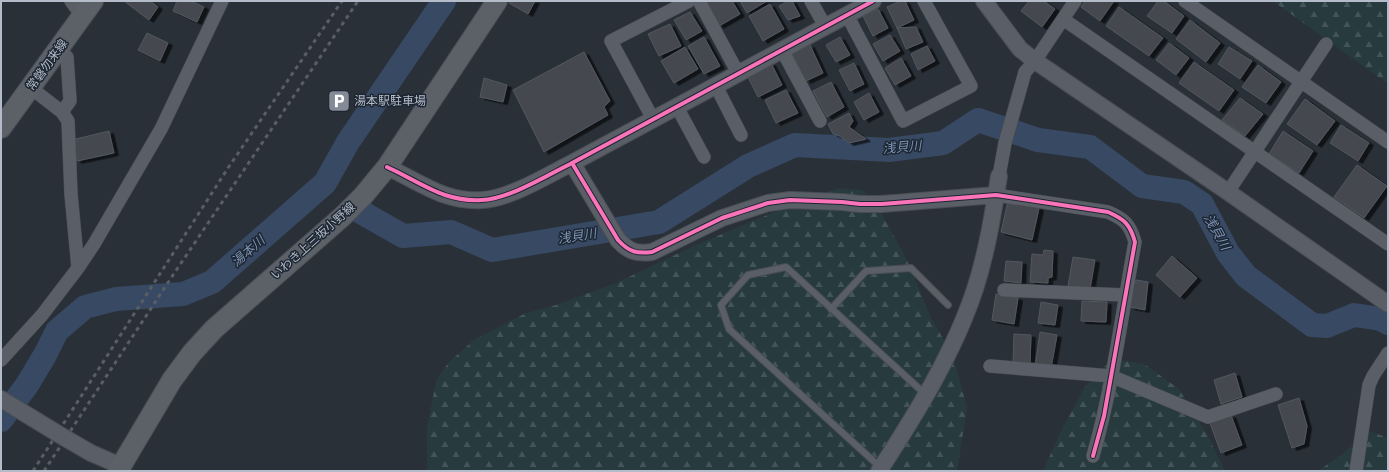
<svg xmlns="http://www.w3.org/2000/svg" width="1389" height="472" font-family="'DejaVu Sans','Noto Sans JP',sans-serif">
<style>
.forest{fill:url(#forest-firs)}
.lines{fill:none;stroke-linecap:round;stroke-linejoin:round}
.river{stroke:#384963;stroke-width:24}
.building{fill:#444950;stroke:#52575f;filter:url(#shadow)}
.service-casing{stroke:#484c53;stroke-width:8}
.minor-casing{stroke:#484c53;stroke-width:14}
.tertiary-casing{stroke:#484c53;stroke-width:18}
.primary-casing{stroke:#484c55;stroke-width:22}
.service{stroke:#5a5e66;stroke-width:6}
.minor{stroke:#5a5e66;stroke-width:13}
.tertiary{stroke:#5a5e66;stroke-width:16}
.primary{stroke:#5c6168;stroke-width:20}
.rail{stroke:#595d64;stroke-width:3;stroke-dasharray:4 4;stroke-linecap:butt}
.cycleway-casing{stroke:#1d2633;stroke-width:6}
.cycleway{stroke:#fb73b8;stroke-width:4}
.labels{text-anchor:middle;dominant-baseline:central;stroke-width:3;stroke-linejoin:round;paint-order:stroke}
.street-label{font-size:12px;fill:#b4bcc9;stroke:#1d2633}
.poi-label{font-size:12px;fill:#b4bcc9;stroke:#1d2633;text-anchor:start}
.water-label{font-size:13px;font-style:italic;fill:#7c92b1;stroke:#1d2633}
</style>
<defs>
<pattern id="forest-firs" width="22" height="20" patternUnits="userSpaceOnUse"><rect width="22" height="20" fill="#273a3e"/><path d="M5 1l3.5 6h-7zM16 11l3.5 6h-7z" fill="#445559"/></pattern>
<filter id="shadow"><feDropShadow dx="4.5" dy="2.5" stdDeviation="0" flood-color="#0009"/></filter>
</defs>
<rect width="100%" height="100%" fill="#2a3038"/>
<path class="forest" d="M 1273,1 L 1388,1 L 1388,84 Z
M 840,188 L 862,190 L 878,207 L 908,262 L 930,316 L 953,356 L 967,408 L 957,471 L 427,471 L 427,428 L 436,381 L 448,363 L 474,340 L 524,314 L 556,305 L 616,283 L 696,245 L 791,205 Z
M 1112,359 L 1144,364 L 1179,389 L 1209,438 L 1225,471 L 1043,471 L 1060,433 L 1085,387 Z
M 1370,431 L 1388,438 L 1388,471 L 1318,471 L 1341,455 Z"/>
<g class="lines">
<path class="river" d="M 361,212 L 403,236 L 451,232 L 492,250 L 659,222 L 748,166 L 795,145 L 889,150 L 943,143 L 978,120 L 1038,140 L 1090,147 L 1142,186 L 1184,192 L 1202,204 L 1228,253 L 1246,276 L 1312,325 L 1327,326 L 1354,315 L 1381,319 L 1388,323
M 1,420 L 27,385 L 45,355 L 57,331 L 85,307 L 116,299 L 183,294 L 212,282 L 325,183 L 348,142 L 444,1"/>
</g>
<path class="building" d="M 124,1 L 150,1 L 158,7 L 149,20 Z
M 177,1 L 191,1 L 204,7 L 197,22 L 173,11 Z
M 511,1 L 535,1 L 528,14 L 509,3 Z
M 705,1 L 732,1 L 740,14 L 719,26 Z
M 740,1 L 767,1 L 747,13 Z
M 789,1 L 792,1 L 800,16 L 788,20 L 779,6 Z
M 901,1 L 905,1 L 914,20 L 897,28 L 887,7 Z
M 1029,1 L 1044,1 L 1055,9 L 1042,27 L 1021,11 Z
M 1085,1 L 1114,1 L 1100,21 L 1081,7 Z
M 1158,1 L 1164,1 L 1184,16 L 1172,33 L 1147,16 Z
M 770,4 L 784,29 L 763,41 L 749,16 Z
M 1119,7 L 1163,38 L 1149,56 L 1106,26 Z
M 878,9 L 888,28 L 873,36 L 863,16 Z
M 690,12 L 702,31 L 686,40 L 674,20 Z
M 1190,20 L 1220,43 L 1206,62 L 1176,39 Z
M 670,24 L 681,46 L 659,56 L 648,34 Z
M 916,27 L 923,42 L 906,49 L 897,28 Z
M 147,33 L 168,43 L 160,61 L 138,50 Z
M 890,35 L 900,51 L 883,61 L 873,44 Z
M 704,37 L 720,66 L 704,74 L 688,46 Z
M 840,37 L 850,55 L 836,62 L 826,45 Z
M 1169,43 L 1189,58 L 1176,75 L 1156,60 Z
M 810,45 L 823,73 L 806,81 L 792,54 Z
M 927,46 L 935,61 L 918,70 L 911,54 Z
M 685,47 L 698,69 L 674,83 L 661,61 Z
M 1229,47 L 1252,61 L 1240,79 L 1218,64 Z
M 584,52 L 610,101 L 604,107 L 608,115 L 544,152 L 513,90 Z
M 901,58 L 911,76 L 895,85 L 885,68 Z
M 1194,62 L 1234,90 L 1219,111 L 1179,83 Z
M 771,63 L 782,85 L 758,97 L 747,75 Z
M 854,63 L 864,84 L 850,91 L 839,70 Z
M 1258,65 L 1281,82 L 1266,103 L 1242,87 Z
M 484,78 L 507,85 L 503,102 L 480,97 Z
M 831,82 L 844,107 L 827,117 L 813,91 Z
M 786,90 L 798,113 L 776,123 L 765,100 Z
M 869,93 L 879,112 L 864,120 L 854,102 Z
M 1240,98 L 1263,114 L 1245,136 L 1222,120 Z
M 1305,99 L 1335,121 L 1317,145 L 1287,124 Z
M 849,113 L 853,121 L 849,127 L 866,139 L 849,143 L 840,136 L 833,134 L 828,124 Z
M 1341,125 L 1369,143 L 1358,161 L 1330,143 Z
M 109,131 L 114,153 L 77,161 L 72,140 Z
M 1283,131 L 1313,151 L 1299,173 L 1269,154 Z
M 1357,165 L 1387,186 L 1364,218 L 1334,197 Z
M 1008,201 L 1039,208 L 1032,240 L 1001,232 Z
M 1044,250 L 1053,251 L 1052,277 L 1048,278 L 1048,283 L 1030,282 L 1032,254 L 1043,255 Z
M 1172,256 L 1197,278 L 1180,297 L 1156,275 Z
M 1073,257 L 1095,260 L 1090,289 L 1068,286 Z
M 1006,261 L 1022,262 L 1021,283 L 1004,281 Z
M 1136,280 L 1148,282 L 1145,310 L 1130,307 L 1134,283 L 1135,283 Z
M 996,294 L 1018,298 L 1014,324 L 992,320 Z
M 1082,301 L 1107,302 L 1106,322 L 1081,321 Z
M 1041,302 L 1058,305 L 1055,325 L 1038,323 Z
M 1040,332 L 1057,335 L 1051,368 L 1035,366 Z
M 1014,334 L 1031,335 L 1030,365 L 1013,365 Z
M 1235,373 L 1242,397 L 1221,404 L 1214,380 Z
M 1299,398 L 1307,426 L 1304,444 L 1292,448 L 1278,405 Z
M 1231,415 L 1242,445 L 1221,453 L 1210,423 Z"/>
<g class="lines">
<g class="service-casing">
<path id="service" d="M 831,309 L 866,271 L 911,268 L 948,305
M 880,467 L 729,329 L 721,305 L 748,275 L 786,267 L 925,394"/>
</g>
<g class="minor-casing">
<path id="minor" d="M 71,1 L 83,17
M 699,1 L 738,73
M 811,1 L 825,26
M 1185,1 L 1388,142
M 847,15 L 903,121 L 971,86 L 924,1
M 1063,19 L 1388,244
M 57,49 L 67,57 L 70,101 L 62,112
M 782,50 L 820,121
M 716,86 L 741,135
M 31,88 L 62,112 L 68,121 L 71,194 L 78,268
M 677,107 L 704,157
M 653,119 L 611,41 L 689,1
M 999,176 L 1005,143 L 1025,72 L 1035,61 L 1075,1
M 1228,192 L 1326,44
M 996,195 L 1108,212 C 1124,219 1130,224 1135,242 C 1122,313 1113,386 1093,456
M 1004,290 L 1125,295
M 1,360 L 42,315 L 78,268 L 94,244 L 161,129 L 222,1
M 990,366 L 1111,376 L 1208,417 L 1276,394
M 1356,471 L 1369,385 L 1373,376 L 1388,353"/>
</g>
<g class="tertiary-casing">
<path id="tertiary" d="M 984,1 L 1020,49 L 1035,61 L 1228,192 L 1388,304
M 572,163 L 618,240 C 629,252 637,254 652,252 L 722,218 L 768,203 L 790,200 L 842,202 L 860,204 L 882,204 L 996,195
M 387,167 C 405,175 427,189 445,195 C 457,199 469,201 482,200 C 509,199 548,175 572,163 L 873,1
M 1,399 L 65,438 L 91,453 L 121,466
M 879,471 C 916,414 954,353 975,289 C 987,252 993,214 999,176"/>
</g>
<g class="primary-casing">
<path id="primary" d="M 1,128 L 93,1
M 119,471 L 121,466 L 172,380 L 192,353 L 214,329 L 343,216 L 363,196 L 387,167 L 497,1"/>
</g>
<use href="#service" class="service"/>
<use href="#minor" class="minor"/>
<use href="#tertiary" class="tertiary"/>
<use href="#primary" class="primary"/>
<path class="rail" d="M 33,471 L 228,168 L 342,1
M 44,471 L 173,275 L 358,1"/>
<g class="cycleway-casing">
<path id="cycleway" d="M 572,163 L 618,240 C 629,252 637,254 652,252 L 722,218 L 768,203 L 790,200 L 842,202 L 860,204 L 882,204 L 996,195 L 1108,212 C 1124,219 1130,224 1135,242 L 1104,416 L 1093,456
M 387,167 C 405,175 427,189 445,195 C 457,199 469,201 482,200 C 509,199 548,175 572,163 L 873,1"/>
</g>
<use href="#cycleway" class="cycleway"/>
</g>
<defs>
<g id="parking-square" transform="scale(1.15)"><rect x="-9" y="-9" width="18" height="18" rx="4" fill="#848b96" stroke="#1d2633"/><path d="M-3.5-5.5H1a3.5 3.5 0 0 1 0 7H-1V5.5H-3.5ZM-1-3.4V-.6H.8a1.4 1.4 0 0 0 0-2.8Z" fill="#fff"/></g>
</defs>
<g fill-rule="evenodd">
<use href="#parking-square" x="339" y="101"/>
</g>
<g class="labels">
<g class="street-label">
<text transform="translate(47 65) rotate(-54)">常磐勿来線</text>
<text transform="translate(313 241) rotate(-42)">いわき上三坂小野線</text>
</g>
<g class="poi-label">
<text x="354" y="101">湯本駅駐車場</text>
</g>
<g class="water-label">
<text transform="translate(902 147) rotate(-5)">浅貝川</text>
<text transform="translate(1217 232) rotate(61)">浅貝川</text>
<text transform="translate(577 236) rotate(-9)">浅貝川</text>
<text transform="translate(248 251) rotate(-41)">湯本川</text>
</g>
</g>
<rect width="1389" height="472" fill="none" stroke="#b4bcc9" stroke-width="4"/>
</svg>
